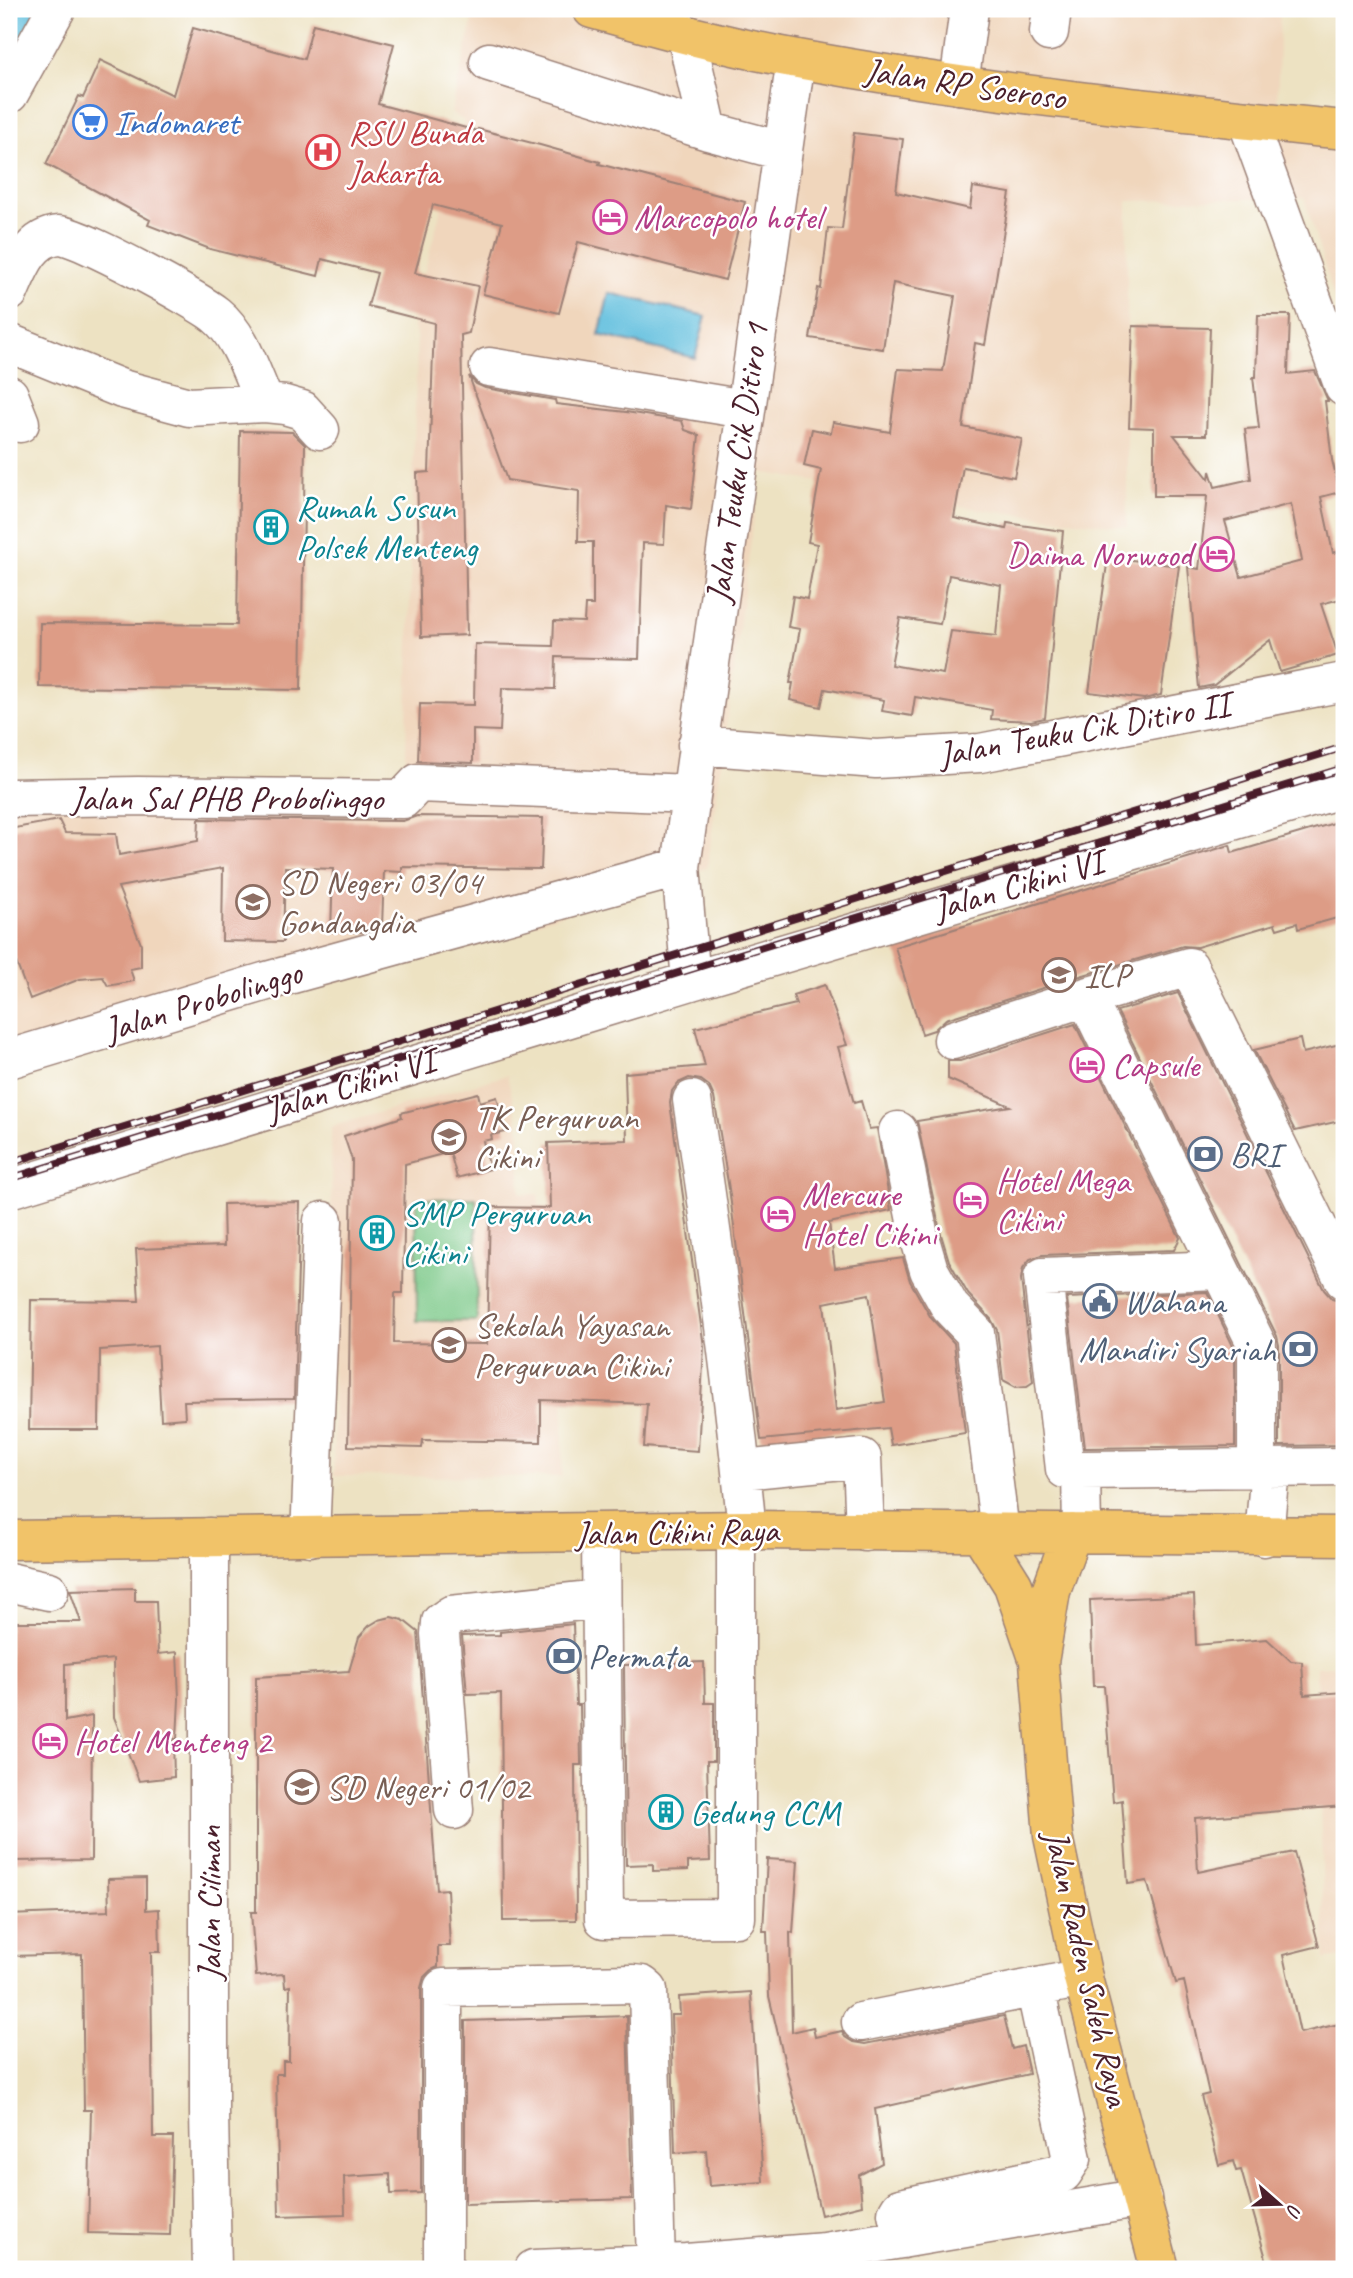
<svg xmlns="http://www.w3.org/2000/svg" width="1353" height="2278" font-family="Caveat,sans-serif">
<style>
.built{fill:#f0d6bc}
.green{fill:#79c786;stroke:#627358;stroke-width:2}
.water{fill:#5fbedd;stroke:#546e84;stroke-width:2}
.lines{fill:none;stroke-linecap:round;stroke-linejoin:round}
.river{stroke:#5fbedd;stroke-width:56}
.building{fill:#dd9c86;fill-rule:evenodd}
.minor-casing{stroke:#9c8076;stroke-width:41}
.major-casing{stroke:#9c8076;stroke-width:41}
.minor{stroke:#fff;stroke-width:38}
.major{stroke:#f1c369;stroke-width:38}
.rail-casing{stroke:#4a1f2b;stroke-width:8}
.rail{stroke:#fff;stroke-width:5;stroke-dasharray:16;stroke-linecap:butt}
.labels{text-anchor:middle;dominant-baseline:central;stroke-width:5;stroke-linejoin:round;paint-order:stroke}
.street-label{font-size:35px;fill:#4a1f2b;stroke:#fff}
.shop-label{font-size:35px;fill:#366cbe;stroke:#fff;text-anchor:start}
.health-label{font-size:35px;fill:#be3a42;stroke:#fff;text-anchor:start}
.hotel-label{font-size:35px;fill:#b23c85;stroke:#fff;text-anchor:start}
.culture-label{font-size:35px;fill:#0d838f;stroke:#fff;text-anchor:start}
.education-label{font-size:35px;fill:#785e54;stroke:#fff;text-anchor:start}
.service-label{font-size:35px;fill:#4e5e75;stroke:#fff;text-anchor:start}
</style>
<rect width="100%" height="100%" fill="#fff"/>
<filter id="ink" filterUnits="userSpaceOnUse"><feTurbulence type="fractalNoise" baseFrequency=".0143" numOctaves="2"/><feDisplacementMap in="SourceGraphic" scale="14" xChannelSelector="R" yChannelSelector="G"/><feConvolveMatrix kernelMatrix="1 2 1 2 8 2 1 2 1" color-interpolation-filters="sRGB"/></filter>
<filter id="wash" filterUnits="userSpaceOnUse"><feTurbulence type="fractalNoise" baseFrequency=".00686" numOctaves="4" result="noise"/><feDisplacementMap in="SourceGraphic" scale="28" xChannelSelector="R" yChannelSelector="G"/><feGaussianBlur stdDeviation="1.57" result="paint"/><feColorMatrix in="noise" values="0 0 0 0 0 0 0 0 0 0 0 0 0 0 0 0 0 1.4 0 .05"/><feComposite in="paint" operator="in"/></filter>
<g filter="url(#wash)">
<rect width="100%" height="100%" fill="#ede2c2"/>
<path class="built" d="M 475,9 L 1280,9 L 1277,110 L 1344,121 L 1344,330 L 1304,198 L 1127,201 L 1127,527 L 984,510 L 760,472 L 707,868 L 510,931 L 9,1078 L 9,791 L 405,789 L 417,339 L 412,320 L 464,121 L 451,113 Z
M 507,1075 L 520,1132 L 520,1194 L 538,1194 L 541,1215 L 568,1215 L 562,1477 L 334,1476 L 331,1127 Z
M 1344,1666 L 1344,1957 L 1325,1959 L 1316,1667 Z"/>
<path class="green" d="M 476,1198 L 477,1321 L 417,1321 L 416,1199 Z"/>
<path class="water" d="M 609,293 L 706,316 L 695,358 L 599,335 Z"/>
<g class="lines">
<path class="river" d="M 9,29 L 21,9"/>
</g>
<g id="blocks">
<path class="building" d="M 313,24 L 394,44 L 378,104 L 477,131 L 478,129 L 540,145 L 600,162 L 599,164 L 745,202 L 725,280 L 578,242 L 559,313 L 483,294 L 502,223 L 433,205 L 415,273 L 478,286 L 469,333 L 461,335 L 467,635 L 421,637 L 417,473 L 429,472 L 434,323 L 368,306 L 377,273 L 322,259 L 318,276 L 210,249 L 148,225 L 150,220 L 46,164 L 79,96 L 83,98 L 100,60 L 173,95 L 193,28 L 304,59 Z
M 854,133 L 903,139 L 896,192 L 970,209 L 973,187 L 1010,193 L 985,345 L 975,343 L 963,427 L 1022,439 L 1014,477 L 963,467 L 954,518 L 1006,529 L 1007,523 L 1063,531 L 1045,718 L 1031,721 L 991,719 L 992,710 L 915,697 L 912,716 L 882,711 L 884,700 L 825,689 L 821,707 L 790,700 L 793,683 L 790,683 L 800,629 L 788,627 L 793,596 L 807,599 L 817,544 L 808,542 L 821,470 L 804,466 L 812,429 L 831,433 L 833,422 L 890,432 L 898,369 L 943,371 L 955,296 L 893,283 L 883,349 L 810,338 L 818,288 L 821,289 L 828,228 L 842,229 ZM 949,575 L 1001,585 L 996,636 L 951,631 L 943,674 L 891,665 L 900,618 L 940,624 Z
M 1258,315 L 1290,315 L 1288,374 L 1315,371 L 1328,401 L 1325,401 L 1332,460 L 1340,492 L 1321,497 L 1333,553 L 1341,551 L 1344,564 L 1344,598 L 1321,604 L 1338,655 L 1280,672 L 1270,640 L 1214,685 L 1199,688 L 1188,567 L 1199,569 L 1207,496 L 1154,496 L 1154,428 L 1129,427 L 1133,326 L 1210,328 L 1206,435 L 1174,435 L 1209,479 L 1210,471 L 1215,487 L 1251,479 L 1245,429 L 1259,428 L 1253,377 L 1256,377 ZM 1291,504 L 1302,561 L 1241,577 L 1225,521 Z
M 469,376 L 476,384 L 485,388 L 555,400 L 556,404 L 626,412 L 682,421 L 685,430 L 699,435 L 691,509 L 666,505 L 664,544 L 643,543 L 639,659 L 556,657 L 555,689 L 502,688 L 500,731 L 473,730 L 473,763 L 418,761 L 420,704 L 474,705 L 475,644 L 553,646 L 554,621 L 584,622 L 585,605 L 593,605 L 593,542 L 578,542 L 579,491 L 507,480 Z
M 240,431 L 292,432 L 305,445 L 301,690 L 39,687 L 40,623 L 237,625 Z
M 1108,557 L 1179,566 L 1161,695 L 1144,699 L 1089,692 Z
M 417,816 L 543,818 L 541,869 L 402,867 L 402,872 L 384,871 L 382,927 L 361,932 L 331,932 L 333,869 L 285,867 L 283,942 L 222,941 L 223,868 L 118,887 L 141,944 L 141,967 L 130,969 L 134,981 L 108,986 L 103,977 L 80,979 L 30,999 L 9,943 L 9,829 L 59,820 L 65,833 L 116,834 L 119,855 L 198,841 L 199,819 L 403,821 Z
M 1344,820 L 1344,916 L 1298,929 L 1297,923 L 1277,929 L 1275,924 L 1197,947 L 1183,946 L 1080,976 L 946,1019 L 934,1030 L 922,1034 L 895,947 L 1230,845 L 1232,853 Z
M 825,985 L 847,1045 L 838,1047 L 854,1103 L 861,1101 L 869,1129 L 877,1128 L 891,1210 L 829,1223 L 835,1268 L 903,1258 L 910,1281 L 931,1318 L 954,1343 L 965,1433 L 891,1445 L 888,1428 L 761,1440 L 730,1195 L 714,1097 L 709,1086 L 701,1080 L 689,1078 L 678,1083 L 672,1091 L 670,1103 L 704,1347 L 698,1451 L 644,1447 L 647,1404 L 541,1400 L 541,1442 L 423,1440 L 422,1448 L 348,1446 L 352,1160 L 344,1136 L 402,1117 L 401,1113 L 478,1093 L 480,1102 L 497,1097 L 506,1132 L 491,1135 L 492,1139 L 483,1141 L 490,1169 L 457,1178 L 450,1152 L 405,1164 L 403,1293 L 395,1293 L 394,1343 L 487,1344 L 490,1207 L 550,1208 L 548,1143 L 627,1140 L 625,1073 L 705,1066 L 695,1028 L 796,1004 L 793,995 ZM 869,1294 L 885,1402 L 836,1410 L 824,1303 Z
M 1178,993 L 1324,1290 L 1332,1299 L 1344,1302 L 1344,1445 L 1279,1446 L 1279,1345 L 1277,1336 L 1117,1011 Z
M 1075,1024 L 1180,1238 L 1174,1250 L 1042,1255 L 1030,1259 L 1023,1268 L 1021,1279 L 1033,1382 L 1027,1386 L 1016,1387 L 1003,1380 L 997,1330 L 991,1319 L 968,1294 L 949,1261 L 940,1231 L 917,1121 L 1010,1106 L 948,1079 L 948,1061 L 960,1061 Z
M 1300,1039 L 1303,1053 L 1344,1043 L 1344,1120 L 1295,1131 L 1254,1050 Z
M 300,1202 L 294,1399 L 184,1401 L 185,1418 L 161,1420 L 157,1346 L 100,1350 L 99,1430 L 29,1430 L 31,1300 L 139,1301 L 136,1249 L 224,1246 L 223,1204 Z
M 1207,1292 L 1235,1350 L 1235,1446 L 1085,1448 L 1067,1298 Z
M 135,1588 L 135,1601 L 156,1601 L 158,1654 L 177,1652 L 179,1699 L 177,1739 L 173,1739 L 174,1777 L 139,1781 L 114,1717 L 113,1659 L 65,1664 L 65,1721 L 92,1716 L 91,1860 L 10,1861 L 9,1622 L 81,1622 L 70,1590 Z
M 1194,1595 L 1196,1645 L 1267,1639 L 1291,1661 L 1302,1662 L 1304,1695 L 1344,1692 L 1344,1806 L 1195,1818 L 1198,1872 L 1294,1852 L 1319,1946 L 1283,1955 L 1300,2033 L 1339,2024 L 1340,2030 L 1344,2030 L 1344,2269 L 1269,2269 L 1241,2170 L 1236,2171 L 1233,2161 L 1219,2165 L 1201,2096 L 1209,2094 L 1184,1981 L 1176,1983 L 1147,1881 L 1128,1884 L 1122,1800 L 1113,1802 L 1104,1686 L 1093,1686 L 1090,1600 Z
M 391,1617 L 403,1620 L 418,1632 L 437,1890 L 447,1889 L 450,1946 L 438,1946 L 438,1967 L 431,1970 L 424,1977 L 421,1988 L 421,2193 L 391,2194 L 390,2174 L 344,2177 L 345,2214 L 279,2216 L 276,2074 L 283,2074 L 283,2061 L 289,2061 L 290,1986 L 285,1987 L 284,1974 L 256,1976 L 251,1912 L 256,1912 L 256,1677 L 349,1671 L 359,1637 L 369,1626 L 379,1620 Z
M 573,1624 L 576,1705 L 580,1705 L 581,1765 L 575,1765 L 576,1920 L 503,1921 L 501,1693 L 467,1694 L 462,1636 L 500,1635 L 500,1632 Z
M 704,1662 L 705,1703 L 714,1703 L 714,1761 L 707,1761 L 710,1861 L 688,1862 L 688,1870 L 653,1871 L 653,1864 L 626,1865 L 624,1665 Z
M 767,1859 L 798,1861 L 793,1933 L 790,1932 L 792,2032 L 813,2027 L 815,2037 L 842,2031 L 845,2037 L 853,2042 L 865,2044 L 1004,2016 L 1012,2049 L 1023,2046 L 1029,2074 L 875,2109 L 882,2163 L 859,2175 L 862,2205 L 821,2215 L 769,1996 L 767,1931 L 763,1931 Z
M 146,1878 L 146,1910 L 159,1909 L 160,1952 L 151,1952 L 153,2137 L 173,2137 L 170,2235 L 88,2233 L 91,2110 L 84,2110 L 82,1954 L 9,1956 L 9,1915 L 109,1911 L 108,1879 Z
M 751,1992 L 763,2182 L 709,2186 L 706,2150 L 675,2153 L 671,2015 L 680,2015 L 679,1997 Z
M 627,2016 L 632,2199 L 465,2204 L 465,2021 Z"/>
</g>
</g>
<g filter="url(#ink)">
<use href="#blocks" fill-opacity="0" stroke="#9c8076" stroke-width="2"/>
<g class="lines">
<g class="minor-casing">
<path id="minor" d="M 1049,32 L 1052,9
M 686,34 L 708,131
M 489,62 L 708,131 L 782,151
M 959,85 L 969,9
M 9,94 L 56,9
M 1247,120 L 1344,387
M 9,292 C 19,269 30,237 59,235 C 75,233 199,301 216,315 C 241,335 252,375 265,403
M 9,343 L 122,389 L 189,407 L 265,403 L 285,405 L 302,410 L 320,430
M 489,367 L 745,409
M 9,395 L 20,423
M 697,745 L 876,759 L 980,753 L 1344,682
M 9,798 L 138,796 L 403,799 L 418,783 L 690,794
M 691,981 L 681,867 L 796,59
M 1086,997 L 1189,967 L 1344,1280
M 953,1040 L 1086,997 L 1257,1345 L 1257,1468
M 9,1059 L 267,981 L 681,867
M 692,1100 C 714,1243 733,1386 747,1530
M 898,1131 L 919,1236 L 929,1270 L 950,1307 L 975,1333 L 1000,1532
M 9,1189 L 691,981 L 1344,788
M 742,1470 L 862,1458 L 865,1532
M 1081,1470 L 1344,1467
M 601,1533 L 604,1919 L 736,1918 L 736,1531
M 1082,1533 L 1081,1470 L 1065,1469 L 1043,1277 L 1219,1270
M 209,1537 L 209,2112 L 212,2269
M 310,1537 L 323,1221
M 1264,1537 L 1270,1468
M 9,1582 L 49,1591
M 454,1810 L 440,1634 L 441,1622 L 451,1615 L 600,1599
M 861,2022 L 1083,1978
M 903,2239 L 897,2213 L 900,2208 L 1063,2173 L 1072,2159 L 1035,1987
M 443,2269 L 443,1988 L 633,1984 L 642,1985 L 648,1990 L 656,2264
M 534,2269 L 686,2263 L 825,2252 L 1142,2198"/>
</g>
<g class="major-casing">
<path id="major" d="M 592,9 C 660,28 728,47 798,59 C 978,92 1162,111 1344,130
M 979,1531 L 1013,1585 L 1037,1655
M 1072,1533 L 1051,1591 L 1039,1662 L 1053,1836 L 1083,1978 L 1160,2269
M 9,1540 L 747,1530 L 1344,1536"/>
</g>
<use href="#minor" class="minor"/>
<use href="#major" class="major"/>
<g class="rail-casing">
<path id="rail" d="M 9,1163 L 1344,747
M 9,1179 L 1344,768"/>
</g>
<use href="#rail" class="rail"/>
</g>
</g>
<defs>
<g id="supermarket-ring" transform="scale(1.75)"><circle r="9.5" fill="#fff" stroke="#3f7fe0" stroke-width="1.5"/><path d="M-6-5.5h2.5l.6 2H6L4.5 2H-2.5L-4.4-4H-6ZM-1.5 3.2a1.3 1.3 0 1 0 .1 0ZM3 3.2a1.3 1.3 0 1 0 .1 0Z" fill="#3f7fe0"/></g>
<g id="hospital-ring" transform="scale(1.75)"><circle r="9.5" fill="#fff" stroke="#e0444e" stroke-width="1.5"/><path d="M-5-5h3v3.5h4V-5h3V5h-3V1.5h-4V5h-3Z" fill="#e0444e"/></g>
<g id="hotel-ring" transform="scale(1.75)"><circle r="9.5" fill="#fff" stroke="#d1479c" stroke-width="1.5"/><path d="M-6-4.5h1.5V1H6V5H4.5V3h-9V5H-6ZM-4 0a1.8 1.8 0 1 1 3.6 0ZM.5 0V-2.5h3Q6-2.5 6 0Z" fill="#d1479c"/></g>
<g id="building-ring" transform="scale(1.75)"><circle r="9.5" fill="#fff" stroke="#0f9aa8" stroke-width="1.5"/><path d="M-4-6H4V6H1V3H-1V6H-4ZM-2.5-4.3h1.7v1.8h-1.7ZM.8-4.3h1.7v1.8H.8ZM-2.5-1h1.7V.8h-1.7ZM.8-1h1.7V.8H.8Z" fill="#0f9aa8"/></g>
<g id="school-ring" transform="scale(1.75)"><circle r="9.5" fill="#fff" stroke="#8d6e63" stroke-width="1.5"/><path d="M0-5L7-2L0 1L-7-2ZM-4 1L0 2.5L4 1V4Q0 6-4 4Z" fill="#8d6e63"/></g>
<g id="bank-ring" transform="scale(1.75)"><circle r="9.5" fill="#fff" stroke="#5c6f8a" stroke-width="1.5"/><path d="M-6-4H6V4H-6ZM0-2.3a2.3 2.3 0 1 0 0 4.6a2.3 2.3 0 1 0 0-4.6Z" fill="#5c6f8a"/></g>
<g id="civic-ring" transform="scale(1.75)"><circle r="9.5" fill="#fff" stroke="#5c6f8a" stroke-width="1.5"/><path d="M-.6-6.5H3V-4.5H.6V-3L4-1V1h2V6H-6V1h2V-1L-.6-3ZM-1.2 2.5V6h2.4V2.5Z" fill="#5c6f8a"/></g>
</defs>
<g fill-rule="evenodd">
<use href="#supermarket-ring" x="90" y="122"/>
<use href="#hospital-ring" x="323" y="152"/>
<use href="#hotel-ring" x="610" y="217"/>
<use href="#building-ring" x="271" y="527"/>
<use href="#hotel-ring" x="1217" y="554"/>
<use href="#school-ring" x="253" y="902"/>
<use href="#school-ring" x="1059" y="975"/>
<use href="#hotel-ring" x="1087" y="1065"/>
<use href="#school-ring" x="449" y="1137"/>
<use href="#bank-ring" x="1205" y="1154"/>
<use href="#hotel-ring" x="971" y="1200"/>
<use href="#hotel-ring" x="778" y="1214"/>
<use href="#building-ring" x="377" y="1233"/>
<use href="#civic-ring" x="1100" y="1301"/>
<use href="#school-ring" x="449" y="1345"/>
<use href="#bank-ring" x="1300" y="1349"/>
<use href="#bank-ring" x="564" y="1656"/>
<use href="#hotel-ring" x="50" y="1741"/>
<use href="#school-ring" x="302" y="1787"/>
<use href="#building-ring" x="666" y="1812"/>
</g>
<g class="labels">
<g class="street-label">
<text transform="translate(965 84) rotate(8)">Jalan RP Soeroso</text>
<text transform="translate(737 463) rotate(-82)">Jalan Teuku Cik Ditiro 1</text>
<text transform="translate(1084 729) rotate(-10)">Jalan Teuku Cik Ditiro II</text>
<text x="227" y="798">Jalan Sal PHB Probolinggo</text>
<text transform="translate(1018 885) rotate(-16)">Jalan Cikini VI</text>
<text transform="translate(203 1001) rotate(-17)">Jalan Probolinggo</text>
<text transform="translate(350 1085) rotate(-17)">Jalan Cikini VI</text>
<text transform="translate(677 1532) rotate(-1)">Jalan Cikini Raya</text>
<text transform="translate(209 1903) rotate(-90)">Jalan Ciliman</text>
<text transform="translate(1087 1968) rotate(77)">Jalan Raden Saleh Raya</text>
</g>
<g class="shop-label">
<text x="114" y="122">Indomaret</text>
</g>
<g class="health-label">
<text x="348" y="132">RSU Bunda<tspan x="348" dy="40">Jakarta</tspan></text>
</g>
<g class="hotel-label">
<text x="634" y="217">Marcopolo hotel</text>
<text x="1192" y="554" text-anchor="end">Daima Norwood</text>
<text x="1112" y="1065">Capsule</text>
<text x="996" y="1180">Hotel Mega<tspan x="996" dy="40">Cikini</tspan></text>
<text x="802" y="1194">Mercure<tspan x="802" dy="40">Hotel Cikini</tspan></text>
<text x="74" y="1741">Hotel Menteng 2</text>
</g>
<g class="culture-label">
<text x="296" y="507">Rumah Susun<tspan x="296" dy="40">Polsek Menteng</tspan></text>
<text x="402" y="1213">SMP Perguruan<tspan x="402" dy="40">Cikini</tspan></text>
<text x="690" y="1812">Gedung CCM</text>
</g>
<g class="education-label">
<text x="278" y="882">SD Negeri 03/04<tspan x="278" dy="40">Gondangdia</tspan></text>
<text x="1084" y="975">ILP</text>
<text x="474" y="1117">TK Perguruan<tspan x="474" dy="40">Cikini</tspan></text>
<text x="474" y="1325">Sekolah Yayasan<tspan x="474" dy="40">Perguruan Cikini</tspan></text>
<text x="326" y="1787">SD Negeri 01/02</text>
</g>
<g class="service-label">
<text x="1230" y="1154">BRI</text>
<text x="1124" y="1301">Wahana</text>
<text x="1276" y="1349" text-anchor="end">Mandiri Syariah</text>
<text x="588" y="1656">Permata</text>
</g>
</g>
<rect width="1353" height="2278" fill="none" stroke="#fff" stroke-width="35"/>
<g transform="translate(1279 2204) rotate(110)" stroke="#ffffff" stroke-width="5" paint-order="stroke">
<path d="M0-5L12 26L0 18L-12 26Z" fill="#4a1f2b"/>
<text y="-10" font-size="19" font-weight="bold" text-anchor="middle" fill="#4a1f2b">U</text>
</g>
</svg>
